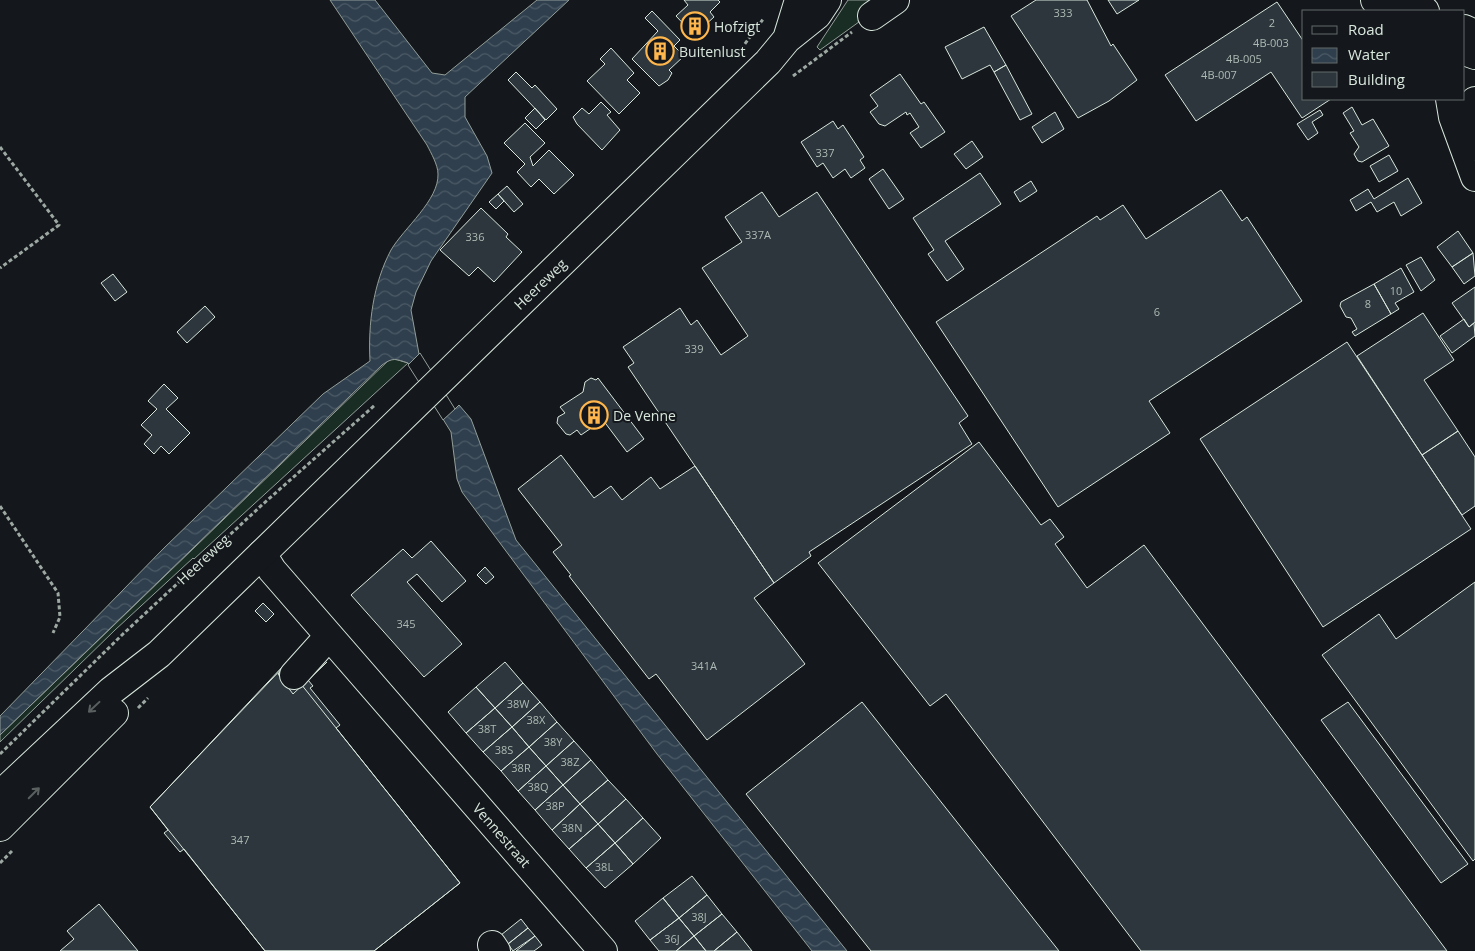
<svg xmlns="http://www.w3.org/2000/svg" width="1475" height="951" font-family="'Open Sans',sans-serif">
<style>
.grass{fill:#1a2d24;stroke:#939e99}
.water{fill:url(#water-waves);stroke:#939e99}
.pier{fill:#14181c;stroke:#939e99}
.building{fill:#2c363c;stroke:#d8e6dc}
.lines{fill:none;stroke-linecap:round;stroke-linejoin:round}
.minor-casing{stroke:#d8e6dc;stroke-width:30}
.major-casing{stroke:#d8e6dc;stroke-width:30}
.path{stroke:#9da8a2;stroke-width:3;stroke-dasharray:4 2.5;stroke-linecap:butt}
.minor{stroke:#14181c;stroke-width:28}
.major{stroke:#14181c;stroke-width:28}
.oneway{stroke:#59605f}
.labels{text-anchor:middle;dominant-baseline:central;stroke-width:4;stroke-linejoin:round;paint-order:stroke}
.number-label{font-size:11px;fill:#adbab4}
.poi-label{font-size:14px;fill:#d8e6dc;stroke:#14181c;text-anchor:start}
.street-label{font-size:14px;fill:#d8e6dc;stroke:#14181c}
</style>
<defs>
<pattern id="water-waves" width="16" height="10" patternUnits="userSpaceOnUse" patternTransform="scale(1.25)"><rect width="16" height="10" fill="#2f3f4d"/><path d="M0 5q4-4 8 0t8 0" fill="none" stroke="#4c5b66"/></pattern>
</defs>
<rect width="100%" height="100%" fill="#14181c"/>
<path class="grass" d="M 848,0 L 870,0 L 867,7 L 870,14 L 820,50 L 817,47 Z
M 391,358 L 408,363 L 194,559 L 193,558 L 115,630 L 0,742 L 0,735 Z"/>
<path class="water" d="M 330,0 L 375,0 L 432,73 L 445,75 L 537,0 L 569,0 L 465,97 L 465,117 L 487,156 L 492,173 L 431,261 L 416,292 L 411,310 L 419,354 L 454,410 L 459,405 L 471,419 L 516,540 L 847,951 L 812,951 L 657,754 L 462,492 L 457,479 L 451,432 L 408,363 C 396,359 393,357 382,365 L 0,735 L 0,716 L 164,548 L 323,394 L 370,361 C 368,324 373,284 391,250 C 404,228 439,200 438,174 C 438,165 431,153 427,145 Z"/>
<path class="pier" d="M 420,353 L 455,409 L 443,420 L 408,365 Z"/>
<path class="building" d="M 684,0 L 718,0 L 720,2 L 710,12 L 714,17 L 694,35 L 676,16 L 688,5 Z
M 1036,0 L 1087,0 L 1111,46 L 1113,44 L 1137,80 L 1109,101 L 1078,118 L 1011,16 Z
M 1108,0 L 1139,0 L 1117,14 Z
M 1277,2 L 1304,42 L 1304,99 L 1331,99 L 1302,118 L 1271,72 L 1196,121 L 1165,75 Z
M 652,11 L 680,40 L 674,46 L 684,56 L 669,70 L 672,73 L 668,80 L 659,86 L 632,59 L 658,31 L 645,18 Z
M 984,27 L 1006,65 L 994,72 L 990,65 L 962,79 L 945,47 Z
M 611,48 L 634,73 L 627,80 L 640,93 L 619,114 L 587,81 L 605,64 L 600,59 Z
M 1006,65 L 1032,114 L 1020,120 L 994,72 Z
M 516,72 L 532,88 L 535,85 L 557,109 L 546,120 L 508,80 Z
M 900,74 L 921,104 L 924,102 L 945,132 L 921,148 L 910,133 L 919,127 L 910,113 L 907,115 L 906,112 L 885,126 L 879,124 L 870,112 L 878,106 L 870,95 Z
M 601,102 L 611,112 L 607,115 L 620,130 L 602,150 L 577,124 L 573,117 L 582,108 L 589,114 Z
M 1352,107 L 1362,125 L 1373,119 L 1389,146 L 1362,162 L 1358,161 L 1354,154 L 1359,147 L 1350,133 L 1354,131 L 1343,113 Z
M 535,108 L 545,120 L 536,129 L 525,118 Z
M 1320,110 L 1323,115 L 1312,122 L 1318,133 L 1308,140 L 1297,124 Z
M 1055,112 L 1064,129 L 1042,143 L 1032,127 Z
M 833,121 L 838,129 L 843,125 L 864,157 L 860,160 L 865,168 L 851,178 L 845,169 L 833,178 L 823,163 L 817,167 L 801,142 Z
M 525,123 L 545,143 L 530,157 L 533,166 L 549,150 L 574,175 L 554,194 L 539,179 L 531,187 L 517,172 L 525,164 L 504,143 Z
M 972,141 L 983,157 L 966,169 L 954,154 Z
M 1389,155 L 1398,171 L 1379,182 L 1370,166 Z
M 883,169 L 904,199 L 889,209 L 869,179 Z
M 980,173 L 1001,204 L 945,241 L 964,269 L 947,281 L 928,254 L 934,250 L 913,218 Z
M 1408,178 L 1422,203 L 1401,216 L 1394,202 L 1377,212 L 1371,202 L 1356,211 L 1350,200 L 1368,189 L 1374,199 Z
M 1031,181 L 1037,191 L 1020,202 L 1014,192 Z
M 507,186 L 523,204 L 514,212 L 498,194 Z
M 1221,190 L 1242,221 L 1247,217 L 1302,301 L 1149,401 L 1170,433 L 1058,507 L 936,322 L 1097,216 L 1100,220 L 1123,205 L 1146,239 Z
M 762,192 L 779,217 L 817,192 L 968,416 L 959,423 L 972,444 L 809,552 L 811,556 L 774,583 L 628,367 L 634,363 L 623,347 L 680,308 L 691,325 L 697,320 L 721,355 L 748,336 L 702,268 L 742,242 L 725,217 Z
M 498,194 L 504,201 L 496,209 L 489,202 Z
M 481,208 L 508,234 L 506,237 L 522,252 L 494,282 L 478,267 L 469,276 L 440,250 Z
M 1458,231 L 1473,253 L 1452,267 L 1437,247 Z
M 1473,253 L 1475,276 L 1464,284 L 1452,267 Z
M 1421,257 L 1435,280 L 1421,291 L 1406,265 Z
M 1401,268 L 1414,292 L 1395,303 L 1399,309 L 1391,314 L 1374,284 Z
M 113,274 L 127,292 L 115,301 L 101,283 Z
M 1374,284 L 1391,314 L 1355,336 L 1352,332 L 1357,329 L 1351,318 L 1346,317 L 1340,306 L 1341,302 Z
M 1475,287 L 1475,322 L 1469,327 L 1452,303 Z
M 205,306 L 215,317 L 187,343 L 177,332 Z
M 1423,313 L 1454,360 L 1424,380 L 1458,431 L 1422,455 L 1357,356 Z
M 1464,319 L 1469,327 L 1474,323 L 1475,336 L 1452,353 L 1440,336 Z
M 1347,342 L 1471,529 L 1323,627 L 1200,439 Z
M 591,378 L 596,380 L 598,378 L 644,439 L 627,452 L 603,420 L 581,435 L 577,430 L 570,435 L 566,434 L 557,423 L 558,417 L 565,413 L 560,407 L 583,392 L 585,382 Z
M 164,384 L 178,398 L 166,409 L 190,433 L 169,454 L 161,446 L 154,454 L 144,444 L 152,435 L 141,425 L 157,409 L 148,401 Z
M 1458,431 L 1475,457 L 1475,506 L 1462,515 L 1422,455 Z
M 979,442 L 1041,525 L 1050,519 L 1064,537 L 1055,544 L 1087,588 L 1144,545 L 1447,951 L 1141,951 L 946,694 L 930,706 L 818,563 Z
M 561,455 L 594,498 L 611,486 L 622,500 L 651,477 L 660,489 L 695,466 L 774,583 L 754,598 L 805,664 L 707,740 L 656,674 L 649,679 L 569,576 L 571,575 L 553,552 L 562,545 L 518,489 Z
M 431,541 L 466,581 L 442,602 L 417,574 L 407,582 L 462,644 L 424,677 L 351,595 L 403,549 L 412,558 Z
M 485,567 L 494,577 L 486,584 L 477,575 Z
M 1475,582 L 1475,859 L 1473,861 L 1322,655 L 1379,614 L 1396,639 Z
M 263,603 L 274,614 L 266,622 L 255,611 Z
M 309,640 L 278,674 L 293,694 L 327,662 L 308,680 L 313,686 L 310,688 L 340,725 L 336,728 L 460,883 L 374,951 L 265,951 L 184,849 L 180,852 L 164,833 L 168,830 L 150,807 Z
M 505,662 L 523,683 L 495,708 L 476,687 Z
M 285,664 L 460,883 L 374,951 L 265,951 L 150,807 Z
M 523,683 L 540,702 L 512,727 L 495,708 Z
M 476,687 L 495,708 L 466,733 L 448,712 Z
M 540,702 L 557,722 L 529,747 L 512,727 Z
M 862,702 L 1059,951 L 871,951 L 746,794 Z
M 1348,702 L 1468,864 L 1441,883 L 1321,720 Z
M 495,708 L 512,727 L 483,752 L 466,733 Z
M 557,722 L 574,741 L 546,766 L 529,747 Z
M 512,727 L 529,747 L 501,771 L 483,752 Z
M 574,741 L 591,760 L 563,785 L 546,766 Z
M 529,747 L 546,766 L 518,791 L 501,771 Z
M 591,760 L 608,780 L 580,804 L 563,785 Z
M 546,766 L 563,785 L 535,810 L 518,791 Z
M 608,780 L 626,799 L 598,824 L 580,804 Z
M 563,785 L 580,804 L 552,830 L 535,810 Z
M 626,799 L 643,818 L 615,843 L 598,824 Z
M 580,804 L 598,824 L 569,849 L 552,830 Z
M 643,818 L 661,838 L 633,864 L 615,843 Z
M 598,824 L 615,843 L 586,868 L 569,849 Z
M 615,843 L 633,864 L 605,888 L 586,868 Z
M 692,876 L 707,895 L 679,918 L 663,898 Z
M 707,895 L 722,914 L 694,936 L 679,918 Z
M 663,898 L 679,918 L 650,940 L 635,921 Z
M 99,904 L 138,951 L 60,951 L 74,939 L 67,931 Z
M 722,914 L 737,932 L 714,951 L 706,951 L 694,936 Z
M 679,918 L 694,936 L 676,951 L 659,951 L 650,940 Z
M 521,919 L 528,928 L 508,944 L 501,935 Z
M 528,928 L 535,936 L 513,951 L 508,944 Z
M 737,932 L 752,951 L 714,951 Z
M 535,936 L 542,945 L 534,951 L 516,951 Z
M 694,936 L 706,951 L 676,951 Z"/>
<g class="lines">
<g class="minor-casing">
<path id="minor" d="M 872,16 L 895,0
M 1450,99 L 1453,117 L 1475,177
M 1467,149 L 1470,119 L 1475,101
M 262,554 L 272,570 L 603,951
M 294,675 L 329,636
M 492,945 L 496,951"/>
</g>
<g class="major-casing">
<path id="major" d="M 1375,0 L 1388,11
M 1406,0 L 1425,11
M 1464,29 L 1475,34
M 787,39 L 817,15 L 827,0
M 1464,51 L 1475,55
M 0,795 L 111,691 L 159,654 L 768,62 L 787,39 L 799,0
M 0,827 L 114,713"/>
</g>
<path class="path" d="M 741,49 L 764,18
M 793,76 L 852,32
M 0,147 L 59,225 L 0,268
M 0,506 L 58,593 L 60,617 L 53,633
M 138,708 L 148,698
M 0,754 L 123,634 L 263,504 L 375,405
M 0,863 L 12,851"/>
<use href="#minor" class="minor"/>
<use href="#major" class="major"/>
</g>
<defs><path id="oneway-shaft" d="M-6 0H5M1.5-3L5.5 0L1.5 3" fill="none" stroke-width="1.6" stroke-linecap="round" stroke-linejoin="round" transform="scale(1.25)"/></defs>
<g class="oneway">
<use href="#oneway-shaft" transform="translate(94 707) rotate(137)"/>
<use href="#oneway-shaft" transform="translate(34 793) rotate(-45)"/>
</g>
<defs>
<g id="building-ring" transform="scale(1.4375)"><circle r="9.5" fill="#14181c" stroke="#ffb74d" stroke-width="1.5"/><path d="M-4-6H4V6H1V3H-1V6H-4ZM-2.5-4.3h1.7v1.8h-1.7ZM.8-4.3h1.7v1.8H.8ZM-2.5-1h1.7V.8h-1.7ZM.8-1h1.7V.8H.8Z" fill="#ffb74d"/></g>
</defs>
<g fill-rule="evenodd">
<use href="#building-ring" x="695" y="26"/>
<use href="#building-ring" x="660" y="51"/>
<use href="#building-ring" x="594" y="415"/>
</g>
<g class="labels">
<g class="number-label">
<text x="1063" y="12">333</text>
<text x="1272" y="22">2</text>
<text x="1271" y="42">4B-003</text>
<text x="1244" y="58">4B-005</text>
<text x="1219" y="74">4B-007</text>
<text x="825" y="152">337</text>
<text x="758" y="234">337A</text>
<text x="475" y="236">336</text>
<text x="1396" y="290">10</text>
<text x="1368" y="303">8</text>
<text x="1157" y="311">6</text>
<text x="694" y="348">339</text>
<text x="406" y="623">345</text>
<text x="704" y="665">341A</text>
<text x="518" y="703">38W</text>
<text x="536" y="719">38X</text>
<text x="487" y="728">38T</text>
<text x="553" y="741">38Y</text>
<text x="504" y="749">38S</text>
<text x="570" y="761">38Z</text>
<text x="521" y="767">38R</text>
<text x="538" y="786">38Q</text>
<text x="555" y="805">38P</text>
<text x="572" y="827">38N</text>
<text x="240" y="839">347</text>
<text x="604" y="866">38L</text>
<text x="699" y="916">38J</text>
<text x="672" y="938">36J</text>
</g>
<g class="poi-label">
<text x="714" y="26">Hofzigt</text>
<text x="679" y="51">Buitenlust</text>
<text x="613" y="415">De Venne</text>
</g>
<g class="street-label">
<text transform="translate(540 284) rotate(-44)">Heereweg</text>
<text transform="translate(203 559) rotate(-43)">Heereweg</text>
<text transform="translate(502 835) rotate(49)">Vennestraat</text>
</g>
</g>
<rect x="1302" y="10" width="162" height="90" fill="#14181c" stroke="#626a69"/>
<rect x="1312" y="26" width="25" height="8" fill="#14181c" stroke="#626a69"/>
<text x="1348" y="35" font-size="15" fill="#d8e6dc">Road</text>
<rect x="1312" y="48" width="25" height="15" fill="url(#water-waves)" stroke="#626a69"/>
<text x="1348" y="60" font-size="15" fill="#d8e6dc">Water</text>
<rect x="1312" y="72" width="25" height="15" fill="#2c363c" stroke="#626a69"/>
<text x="1348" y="85" font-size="15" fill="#d8e6dc">Building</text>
</svg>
